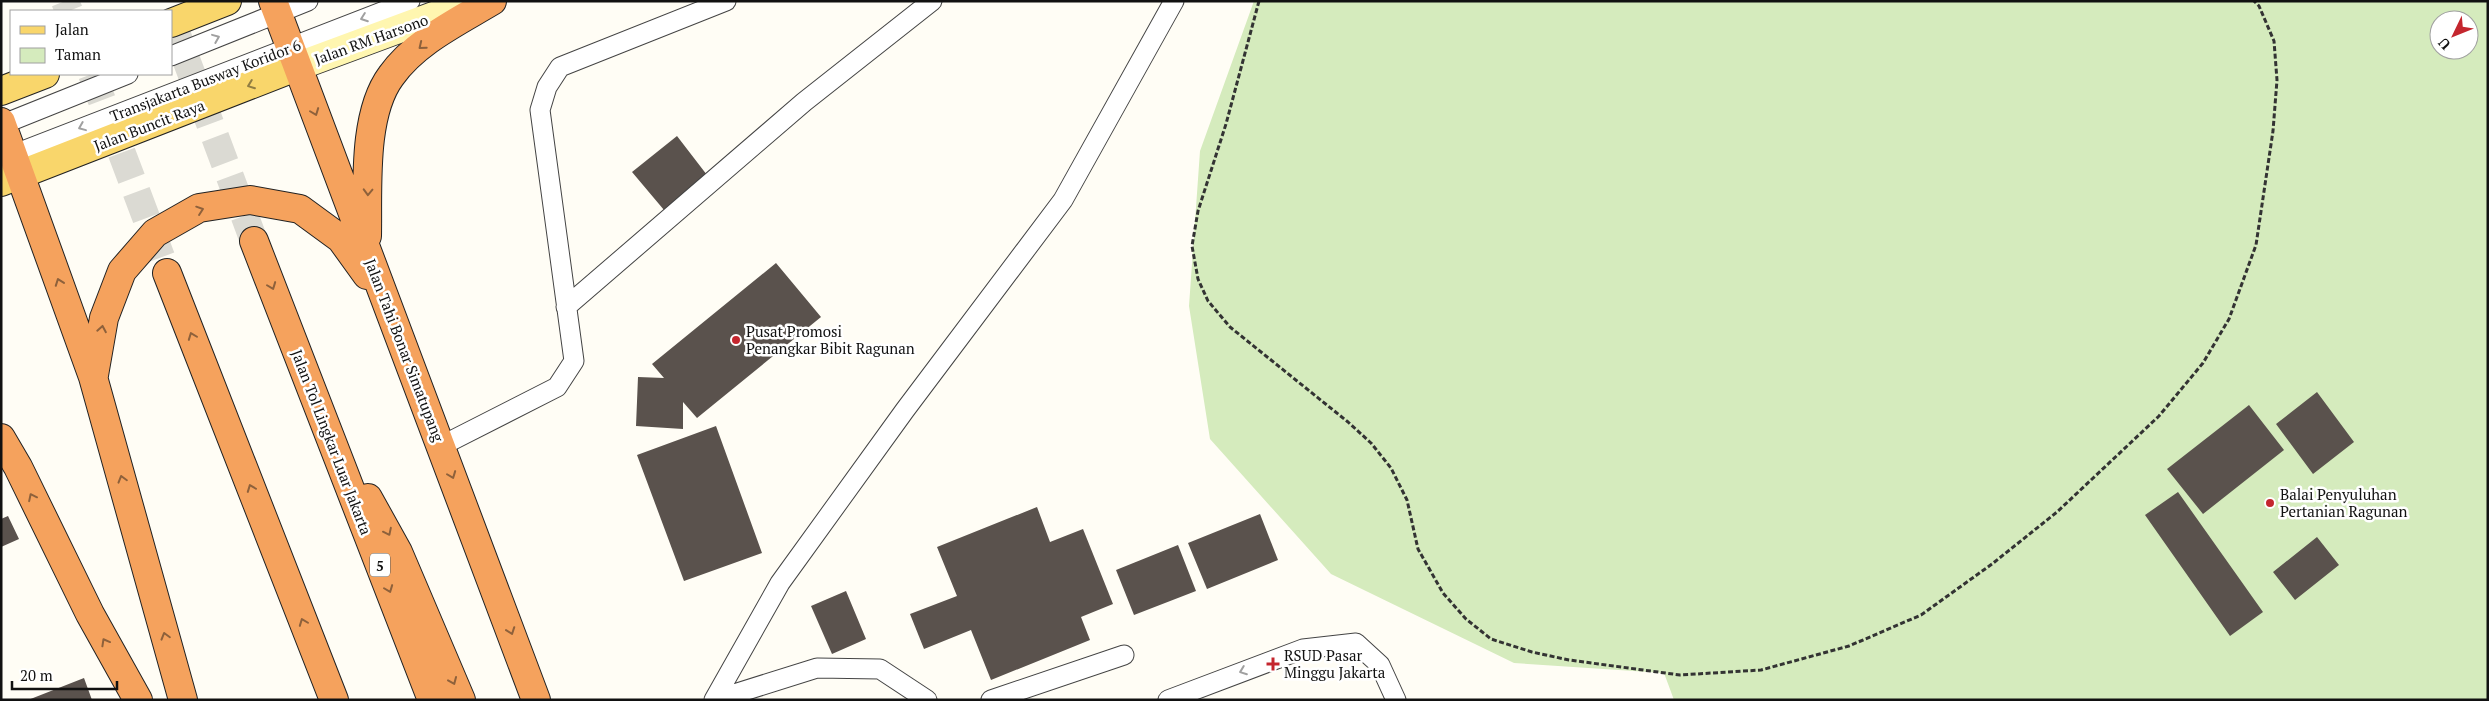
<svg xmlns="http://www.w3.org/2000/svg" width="2489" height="701" font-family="'PT Serif',serif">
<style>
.green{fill:#d5ebbd;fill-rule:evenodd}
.building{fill:#5a524d}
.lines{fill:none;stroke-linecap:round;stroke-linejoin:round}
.highway-tunnel{stroke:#dbdad3;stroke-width:28;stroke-dasharray:28 14;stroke-linecap:butt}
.lane-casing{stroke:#444;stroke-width:21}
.secondary-casing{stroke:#333;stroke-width:30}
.primary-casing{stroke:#222;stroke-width:30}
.highway-casing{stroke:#222;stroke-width:30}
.path{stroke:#333;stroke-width:3;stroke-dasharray:5 2.5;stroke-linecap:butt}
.lane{stroke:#fff;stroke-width:19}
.secondary{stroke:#fff6b0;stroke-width:28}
.primary{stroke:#f9d66b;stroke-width:28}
.highway{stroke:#f5a25d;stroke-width:28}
.oneway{stroke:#a0a0a0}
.oneway2{stroke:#8e613b}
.oneway3{stroke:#917d42}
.poi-dot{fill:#c4262e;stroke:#fff;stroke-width:2}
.labels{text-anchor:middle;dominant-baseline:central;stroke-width:5;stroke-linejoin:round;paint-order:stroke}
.shield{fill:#fff;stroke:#585858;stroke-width:1}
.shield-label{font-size:14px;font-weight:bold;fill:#111}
.street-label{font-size:15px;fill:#111;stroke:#fff}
.poi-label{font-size:15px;fill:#111;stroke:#fff;text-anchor:start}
</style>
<rect width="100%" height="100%" fill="#fffdf5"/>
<path class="green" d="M 1254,1 L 2488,1 L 2488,700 L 1674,700 L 1664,673 L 1514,663 L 1331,574 L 1210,439 L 1189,306 L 1200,151 ZM 2439,20 L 2469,20 L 2469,50 L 2439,50 Z"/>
<path class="building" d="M 677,136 L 707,175 L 664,210 L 632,172 Z
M 776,263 L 821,317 L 697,418 L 683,402 L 683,429 L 636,426 L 638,377 L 664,378 L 652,364 Z
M 2317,392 L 2354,442 L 2313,474 L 2276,424 Z
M 2249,405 L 2284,450 L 2203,514 L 2167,469 Z
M 716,426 L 762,553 L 684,581 L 637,455 Z
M 2178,492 L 2263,612 L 2230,636 L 2145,515 Z
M 1037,507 L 1050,542 L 1083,529 L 1113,604 L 1081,617 L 1090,640 L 991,680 L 971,630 L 924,649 L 910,614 L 957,596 L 937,547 Z
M 1260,514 L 1278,560 L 1207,589 L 1188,543 Z
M 8,516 L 19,539 L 1,547 L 1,519 Z
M 2317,537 L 2339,565 L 2295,600 L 2273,572 Z
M 1178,545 L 1196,591 L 1134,615 L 1116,570 Z
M 846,591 L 866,639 L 832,654 L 811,606 Z
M 84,678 L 92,700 L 28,700 Z"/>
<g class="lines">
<path class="highway-tunnel" d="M 65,1 L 69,11
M 171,19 L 254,241
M 92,74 L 167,273"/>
<g class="lane-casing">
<path id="lane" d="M 171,56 L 308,1
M 1,125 L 128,74
M 2,159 L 410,1
M 566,307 L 804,102 L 932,1
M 441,446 L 557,387 L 574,361 L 540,110 L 547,87 L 560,67 L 726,1
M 714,700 L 780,583 L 905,410 L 1063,200 L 1174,1
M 715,700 L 817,668 L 880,669 L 927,700
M 991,700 L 1124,655
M 1168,700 L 1303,649 L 1356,643 L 1380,665 L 1396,700"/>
</g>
<g class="secondary-casing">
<path id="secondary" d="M 296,67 L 474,1"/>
</g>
<g class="primary-casing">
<path id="primary" d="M 171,23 L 227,1
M 1,91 L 45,74
M 1,182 L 296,67"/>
</g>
<g class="highway-casing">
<path id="highway" d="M 273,1 L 536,700
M 1,122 L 93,377 L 183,700
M 367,236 C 368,190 362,115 391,76 C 415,42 457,22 492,1
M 254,241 L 432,700
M 167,273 L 334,700
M 94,375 L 104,318 L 122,271 L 155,233 L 199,208 L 250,200 L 300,209 L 341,239 L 367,275
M 1,438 L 18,467 L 90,614 L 138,700
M 368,498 L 398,552 L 461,700"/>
</g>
<path class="path" d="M 1259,1 L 1226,124 L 1198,211 L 1192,246 L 1198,279 L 1208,301 L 1230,327 L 1348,422 L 1371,443 L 1391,468 L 1407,500 L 1418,549 L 1443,593 L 1466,619 L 1491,639 L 1532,652 L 1569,660 L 1680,675 L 1761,670 L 1849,646 L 1921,615 L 1992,564 L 2057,512 L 2159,416 L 2203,363 L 2229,319 L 2256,245 L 2273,131 L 2277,80 L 2274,41 L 2259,6 L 2254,1"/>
<use href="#lane" class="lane"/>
<use href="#secondary" class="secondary"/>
<use href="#primary" class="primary"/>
<use href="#highway" class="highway"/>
</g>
<defs><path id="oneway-chevron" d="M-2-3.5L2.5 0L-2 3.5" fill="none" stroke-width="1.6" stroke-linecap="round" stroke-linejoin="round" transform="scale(1.25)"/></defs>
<g class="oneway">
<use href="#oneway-chevron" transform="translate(364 18) rotate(160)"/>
<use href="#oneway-chevron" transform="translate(216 38) rotate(-22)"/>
<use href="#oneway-chevron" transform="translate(82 127) rotate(158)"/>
<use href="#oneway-chevron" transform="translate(1243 671) rotate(159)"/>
</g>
<g class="oneway2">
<use href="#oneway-chevron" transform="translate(422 46) rotate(141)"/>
<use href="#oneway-chevron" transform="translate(315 112) rotate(69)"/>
<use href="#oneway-chevron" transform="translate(368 192) rotate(92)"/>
<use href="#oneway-chevron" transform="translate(200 210) rotate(-19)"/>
<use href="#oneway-chevron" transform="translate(59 282) rotate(-110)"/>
<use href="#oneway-chevron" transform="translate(272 286) rotate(69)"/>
<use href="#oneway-chevron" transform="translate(102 329) rotate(-80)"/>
<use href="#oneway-chevron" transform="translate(192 336) rotate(-111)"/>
<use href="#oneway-chevron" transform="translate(452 475) rotate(69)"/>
<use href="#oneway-chevron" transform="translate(122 479) rotate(-106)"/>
<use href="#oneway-chevron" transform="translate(251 488) rotate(-111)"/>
<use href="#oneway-chevron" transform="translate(32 497) rotate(-116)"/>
<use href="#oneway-chevron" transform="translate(388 532) rotate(64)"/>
<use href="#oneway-chevron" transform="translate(389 589) rotate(69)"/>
<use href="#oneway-chevron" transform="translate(303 622) rotate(-111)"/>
<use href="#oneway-chevron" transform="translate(511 631) rotate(70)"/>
<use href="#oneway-chevron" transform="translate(165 636) rotate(-106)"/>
<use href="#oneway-chevron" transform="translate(105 642) rotate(-119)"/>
<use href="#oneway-chevron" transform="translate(453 681) rotate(67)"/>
</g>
<use class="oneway3" href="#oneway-chevron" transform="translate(251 85) rotate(159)"/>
<g class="poi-dot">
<circle cx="736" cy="340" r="5"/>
<circle cx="2270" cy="503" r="5"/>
<path d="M1270.5 656.5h5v5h5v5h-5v5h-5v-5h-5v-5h5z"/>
</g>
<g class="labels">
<rect class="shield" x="370" y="553.5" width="20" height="23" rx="4"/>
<g class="shield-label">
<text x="380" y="565">5</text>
</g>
<g class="street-label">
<text transform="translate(371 39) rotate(-20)">Jalan RM Harsono</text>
<text transform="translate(205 80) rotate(-21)">Transjakarta Busway Koridor 6</text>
<text transform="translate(149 125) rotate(-21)">Jalan Buncit Raya</text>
<text transform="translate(405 350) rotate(69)">Jalan Tahi Bonar Simatupang</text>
<text transform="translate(332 442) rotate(69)">Jalan Tol Lingkar Luar Jakarta</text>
</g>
<g class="poi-label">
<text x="746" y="331">Pusat Promosi<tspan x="746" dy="17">Penangkar Bibit Ragunan</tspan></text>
<text x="2280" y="494">Balai Penyuluhan<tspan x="2280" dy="17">Pertanian Ragunan</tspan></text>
<text x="1284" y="655">RSUD Pasar<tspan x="1284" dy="17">Minggu Jakarta</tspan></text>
</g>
</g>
<rect width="2489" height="701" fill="none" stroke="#111111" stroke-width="5"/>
<rect x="10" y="10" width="162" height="65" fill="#ffffff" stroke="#a0a0a0"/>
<rect x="20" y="26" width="25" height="8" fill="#f9d66b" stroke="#a0a0a0"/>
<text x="55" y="35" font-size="15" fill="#111111">Jalan</text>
<rect x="20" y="48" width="25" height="15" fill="#d5ebbd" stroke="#a0a0a0"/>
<text x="55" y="60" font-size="15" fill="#111111">Taman</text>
<g transform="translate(2454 35) rotate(227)"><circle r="24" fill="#ffffff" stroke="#a0a0a0"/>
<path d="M0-4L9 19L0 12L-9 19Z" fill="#c4262e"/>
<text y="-8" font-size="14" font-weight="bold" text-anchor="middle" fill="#111111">U</text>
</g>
<path d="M12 681v8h105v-8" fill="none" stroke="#111111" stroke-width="2.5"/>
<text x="20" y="681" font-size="15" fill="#111111" stroke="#ffffff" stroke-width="4" paint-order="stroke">20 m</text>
</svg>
